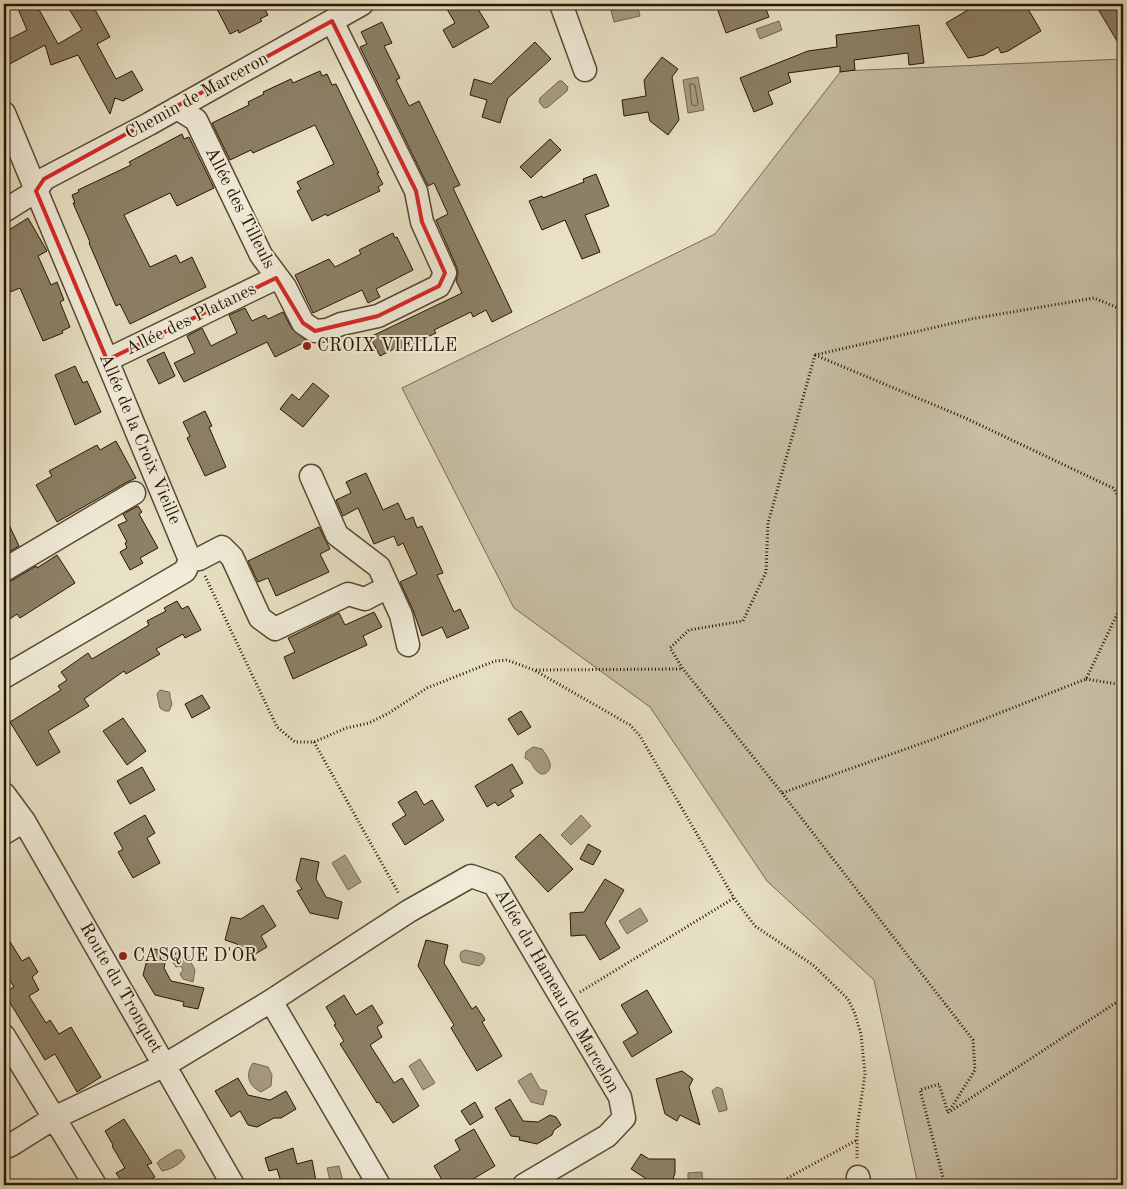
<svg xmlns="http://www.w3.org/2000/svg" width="1127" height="1189" font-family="'Old Standard TT',serif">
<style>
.green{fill:#c7bea4;stroke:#786a52}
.water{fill:#a79c82;stroke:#74664e}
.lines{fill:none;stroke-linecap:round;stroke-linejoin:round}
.shore{stroke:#685941;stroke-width:1}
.building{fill:#8c8066;stroke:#281600}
.minor-casing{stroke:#584931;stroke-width:25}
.path{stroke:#281600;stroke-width:3;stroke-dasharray:1 2.5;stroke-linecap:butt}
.minor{stroke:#f0ecd9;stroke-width:22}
.marked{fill:none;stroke:#d62828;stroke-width:4;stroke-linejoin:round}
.poi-dot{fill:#8f2418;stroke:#f0ecd9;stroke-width:2}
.labels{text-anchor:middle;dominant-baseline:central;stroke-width:4;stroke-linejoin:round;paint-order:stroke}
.street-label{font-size:18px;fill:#281600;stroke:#f0ecd9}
.poi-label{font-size:18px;fill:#281600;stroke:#f0ecd9;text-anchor:start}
</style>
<rect width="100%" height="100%" fill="#e8e1c5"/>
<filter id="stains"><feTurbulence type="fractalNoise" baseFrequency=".004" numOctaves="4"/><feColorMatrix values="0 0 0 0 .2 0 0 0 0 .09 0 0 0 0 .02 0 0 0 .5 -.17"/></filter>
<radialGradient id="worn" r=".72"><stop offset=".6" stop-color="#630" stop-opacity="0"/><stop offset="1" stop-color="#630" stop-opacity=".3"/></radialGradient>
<path class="green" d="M 1123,59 L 1123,1185 L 918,1185 L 874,980 L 767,881 L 650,707 L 514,608 L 402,388 L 715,234 L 841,71 Z"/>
<path class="water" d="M 637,4 L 640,16 L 614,22 L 611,10 Z
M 779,21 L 782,30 L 760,39 L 756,29 Z
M 698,77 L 704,110 L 688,113 L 683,80 Z
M 559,81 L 562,81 L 568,87 L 567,91 L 548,107 L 544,108 L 539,102 L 540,98 Z
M 160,690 L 169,692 L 170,693 L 170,697 L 172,704 L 169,711 L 165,711 L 160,708 L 157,694 Z
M 533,747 L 542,749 C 545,753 549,759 550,763 C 552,770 544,778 538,772 C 531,767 535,764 525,758 L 526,752 Z
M 581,815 L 591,826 L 571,845 L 561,835 Z
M 345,855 L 361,882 L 348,890 L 332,863 Z
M 640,908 L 648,921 L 627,934 L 619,921 Z
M 465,950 L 482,954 L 485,958 L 483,963 L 479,966 L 462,962 L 460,957 L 461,952 Z
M 176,952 L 187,955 L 195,970 L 193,982 L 183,979 L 180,974 L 183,970 L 181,966 L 176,967 L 173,962 Z
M 420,1059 L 435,1083 L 423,1090 L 409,1066 Z
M 253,1063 L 268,1067 L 272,1075 L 271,1086 L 261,1092 C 248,1086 245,1074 253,1063 Z
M 531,1073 L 540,1089 L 547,1091 L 543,1105 L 531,1102 L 518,1081 Z
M 717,1087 L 722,1089 L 727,1108 L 727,1110 L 719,1112 L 712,1091 Z
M 176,1150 L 181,1150 L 185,1157 C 181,1164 170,1170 162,1171 L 157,1163 L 160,1160 Z
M 339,1166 L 344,1185 L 331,1185 L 327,1168 Z
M 702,1172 L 703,1185 L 688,1185 L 688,1173 Z"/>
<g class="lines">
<path class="shore" d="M 690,84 L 693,84 L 695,85 L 698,104 L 696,106 L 692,105 Z"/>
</g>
<path class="building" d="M 16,4 L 36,4 L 58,44 L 82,30 L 66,4 L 92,4 L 110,37 L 97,44 L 116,79 L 132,71 L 143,90 L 123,101 L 115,98 L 110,114 L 78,55 L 51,65 L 45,45 L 4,67 L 4,42 L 27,30 Z
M 227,4 L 262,4 L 268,15 L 260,19 L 262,21 L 239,33 L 238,30 L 230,34 L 217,9 Z
M 444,4 L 475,4 L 489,27 L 453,48 L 443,30 L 455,23 Z
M 728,4 L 764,4 L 769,17 L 726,33 L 717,8 Z
M 978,4 L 1025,4 L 1041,31 L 1008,51 L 1001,53 L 998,47 L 984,55 L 968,58 L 946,23 Z
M 1095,4 L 1123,4 L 1123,51 Z
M 382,22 L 392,43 L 384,46 L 400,78 L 396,80 L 409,106 L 419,101 L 460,185 L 453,188 L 512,312 L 492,322 L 486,310 L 473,317 L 471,312 L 434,330 L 436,333 L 419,341 L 395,352 L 394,349 L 380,356 L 370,337 L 462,293 L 456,281 L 458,273 L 457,268 L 436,220 L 448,214 L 434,183 L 428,186 L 360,47 L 367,44 L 361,32 Z
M 919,25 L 924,63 L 909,65 L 908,53 L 854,60 L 855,70 L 840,72 L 840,66 L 788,73 L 791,82 L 768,92 L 773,104 L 754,112 L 740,78 L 808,51 L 837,47 L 836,35 Z
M 535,42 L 551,59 L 508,98 L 500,123 L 482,117 L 487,100 L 470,95 L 474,79 L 491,84 Z
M 662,57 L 678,69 L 672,77 L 679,120 L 668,135 L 650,121 L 648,112 L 624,116 L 622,100 L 646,96 L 644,80 Z
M 320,71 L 322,76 L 327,74 L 332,85 L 336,84 L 379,173 L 377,173 L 383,184 L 378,187 L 380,191 L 327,216 L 326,214 L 312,221 L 297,191 L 301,189 L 297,182 L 334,164 L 315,125 L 253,153 L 251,150 L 230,160 L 212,123 L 249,105 L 248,102 L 264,94 L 263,92 L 291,79 L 293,83 Z
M 182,134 L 184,139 L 189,137 L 214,188 L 177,206 L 170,193 L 124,215 L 150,267 L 176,255 L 180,263 L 192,257 L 206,287 L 130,324 L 120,304 L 116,306 L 89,243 L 90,242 L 73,203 L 75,203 L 72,195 L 79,192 L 78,190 L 131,165 L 129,162 Z
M 550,139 L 561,150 L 531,178 L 520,167 Z
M 596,174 L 609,206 L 585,215 L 600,252 L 582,259 L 565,220 L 542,230 L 529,201 L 542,196 L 543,198 L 584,182 L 583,179 Z
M 28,218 L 47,251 L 38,256 L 51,285 L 57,282 L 64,300 L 60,302 L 70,327 L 62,331 L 63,333 L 43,341 L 20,288 L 10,292 L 4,278 L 4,233 Z
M 393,233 L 395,238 L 397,237 L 413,270 L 376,289 L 380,297 L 368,303 L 362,290 L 313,313 L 295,275 L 329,259 L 335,267 L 361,254 L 359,250 Z
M 245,308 L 252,321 L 265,315 L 268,319 L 283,312 L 292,329 L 307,341 L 275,357 L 267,342 L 184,382 L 174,363 L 195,353 L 187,336 L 202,328 L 211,346 L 237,333 L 229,315 Z
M 164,352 L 175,376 L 159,384 L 147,360 Z
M 75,366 L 83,383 L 87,381 L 101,412 L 75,425 L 55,375 Z
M 313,383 L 329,396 L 303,427 L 280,409 L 292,394 L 299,400 Z
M 205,411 L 212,426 L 209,427 L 226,467 L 205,476 L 187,438 L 190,436 L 183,422 Z
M 116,441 L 136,478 L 127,482 L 57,522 L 36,485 L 52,476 L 49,471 L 97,445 L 100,450 Z
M 366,473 L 383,510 L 398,503 L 406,520 L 413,517 L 417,528 L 422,526 L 443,573 L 437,575 L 454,612 L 460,609 L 469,628 L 447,638 L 442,627 L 422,636 L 413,610 L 400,582 L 417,574 L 403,543 L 398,546 L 394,536 L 374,544 L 358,508 L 343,516 L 336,500 L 351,493 L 346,482 Z
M 138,506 L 142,512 L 139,514 L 158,548 L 140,558 L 143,563 L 130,570 L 120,552 L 127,548 L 125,543 L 127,542 L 118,525 L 127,521 L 123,514 Z
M 4,514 L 19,546 L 4,555 Z
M 319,527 L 330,549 L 320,554 L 329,572 L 276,596 L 268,578 L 258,582 L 248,561 Z
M 57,555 L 75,583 L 20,618 L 17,614 L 4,623 L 4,583 L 11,581 L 36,566 L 37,568 Z
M 177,601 L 182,609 L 188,606 L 201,630 L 185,638 L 183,634 L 156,649 L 160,654 L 126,674 L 124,671 L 84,699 L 89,706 L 48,731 L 60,752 L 37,766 L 10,722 L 61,690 L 58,686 L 67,680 L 61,672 L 88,653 L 92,659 L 149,625 L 147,621 L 166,611 L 164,608 Z
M 374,612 L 382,627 L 363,636 L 367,645 L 293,679 L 284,657 L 295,652 L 288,638 L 339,613 L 345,625 Z
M 202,695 L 210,708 L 192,718 L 185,704 Z
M 521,711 L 531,727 L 518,735 L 508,719 Z
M 123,718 L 146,751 L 127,765 L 103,731 Z
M 512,764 L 523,783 L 510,790 L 514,796 L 498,806 L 495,802 L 487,807 L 475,786 Z
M 142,767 L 155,790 L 130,804 L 117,781 Z
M 416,791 L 424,805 L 432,800 L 444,820 L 405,845 L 392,824 L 406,815 L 398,802 Z
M 145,815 L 155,833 L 147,838 L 160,863 L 133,878 L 118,852 L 123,849 L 114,833 Z
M 540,834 L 573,869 L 548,892 L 515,857 Z
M 588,844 L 601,851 L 593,865 L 580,859 Z
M 301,858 L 319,862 L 316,879 L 326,897 L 342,902 L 338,919 L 310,913 L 297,891 L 302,889 L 296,880 Z
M 605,879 L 624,890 L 605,923 L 620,948 L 600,960 L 585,935 L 571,936 L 570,913 L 584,912 Z
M 263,905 L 276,926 L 261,936 L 267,947 L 247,959 L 237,944 L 225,940 L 231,917 L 241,919 Z
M 4,932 L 22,961 L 29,957 L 38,972 L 32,977 L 39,990 L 29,996 L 46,1023 L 50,1020 L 59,1034 L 71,1027 L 101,1077 L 77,1092 L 55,1054 L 45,1060 L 4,993 L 14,987 L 4,971 Z
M 426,940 L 448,945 L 444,963 L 472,1009 L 476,1006 L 485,1020 L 482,1022 L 502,1056 L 477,1071 L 451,1028 L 454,1025 L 418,966 Z
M 150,948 L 167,952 L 164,968 L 171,981 L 204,988 L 198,1009 L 183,1006 L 184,1002 L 155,995 L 143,975 Z
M 647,990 L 672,1032 L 632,1057 L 623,1042 L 638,1033 L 621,1005 Z
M 344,995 L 356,1015 L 372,1005 L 383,1023 L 377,1027 L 382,1037 L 370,1045 L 394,1083 L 402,1078 L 419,1106 L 393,1123 L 379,1102 L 377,1103 L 340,1044 L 344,1041 L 334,1025 L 336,1024 L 326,1007 Z
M 682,1071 L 693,1079 L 689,1087 L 700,1125 L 680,1115 L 677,1121 L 665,1114 L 656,1079 Z
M 238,1078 L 248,1095 L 270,1100 L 286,1091 L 296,1109 L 281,1118 L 274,1118 L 257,1127 L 248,1125 L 240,1111 L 231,1117 L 215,1091 Z
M 510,1099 L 523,1121 L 538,1122 L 550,1115 L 556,1117 L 561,1125 L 554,1130 L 552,1135 L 537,1144 L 519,1140 L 520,1137 L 511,1136 L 495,1108 Z
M 475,1102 L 483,1117 L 470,1125 L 461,1111 Z
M 124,1119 L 152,1163 L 147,1165 L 155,1177 L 149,1180 L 152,1185 L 124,1185 L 116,1173 L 125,1168 L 112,1146 L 113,1145 L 105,1131 Z
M 474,1129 L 495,1166 L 463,1185 L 445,1185 L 434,1166 L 460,1150 L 455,1140 Z
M 293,1148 L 297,1164 L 312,1160 L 316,1181 L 313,1182 L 313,1185 L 282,1185 L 277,1169 L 269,1171 L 265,1158 Z
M 641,1154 L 649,1159 L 675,1159 L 675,1173 L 671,1185 L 644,1185 L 645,1178 L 631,1169 Z"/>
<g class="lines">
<g class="minor-casing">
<path id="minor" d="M 561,4 L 585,70
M 177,108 L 196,120 L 261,255 L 285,287 L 303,323 L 315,331 L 327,330 L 341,324 L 378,316 L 439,286 L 445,273 L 422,222 L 416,191 L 332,21
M 4,113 L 190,560 L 185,571 L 4,677
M 4,211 L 36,191 L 44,179 L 149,124 L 362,4
M 107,360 L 276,278
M 311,476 L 337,535 L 379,567 L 401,615 L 408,645
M 190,560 L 199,559 L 222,547 L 232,557 L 260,618 L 275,629 L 348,594 L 365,599 L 388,587
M 4,570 L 134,493
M 4,794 L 24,821 L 233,1185
M 4,833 L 24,821
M 271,1001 L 379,1185
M 4,1036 L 95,1185
M 4,1148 L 11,1145 L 54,1118 L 165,1065 L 271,1001 L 409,911 L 471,876 L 494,884 L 620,1097 L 624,1118 L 607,1136 L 524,1185
M 858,1177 L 860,1185"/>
</g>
<path class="path" d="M 4,87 L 7,95
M 815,355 L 768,523 L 766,572 L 743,621 L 689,630 L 670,648 L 683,669 L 782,793 L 931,740 L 1086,679 L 1123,602
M 815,355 L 963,417 L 1113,488 L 1123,503
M 815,355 L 971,319 L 1094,298 L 1123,310
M 205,576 L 277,727 L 295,742 L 314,742 L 346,728 L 369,723 L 389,713 L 427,688 L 495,661 L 507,660 L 534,670 L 630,725 L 640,736 L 734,898 L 755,926 L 813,965 L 848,999 L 855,1014 L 861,1034 L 865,1074 L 857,1128 L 857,1158
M 536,670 L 682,669
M 1086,679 L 1123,685
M 314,742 L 399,894
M 782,793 L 973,1040 L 975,1070 L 948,1113 L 939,1084 L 920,1090 L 945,1185
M 580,992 L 734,898
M 951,1111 L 1123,998
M 775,1185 L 857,1140"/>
<use href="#minor" class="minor"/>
</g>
<path class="marked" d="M 332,21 L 416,191 L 422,222 L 445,273 L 439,286 L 378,316 L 315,331 L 303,323 L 276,278 L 107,360 L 36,191 L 44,179 Z"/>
<g class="poi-dot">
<circle cx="307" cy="346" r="5"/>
<circle cx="123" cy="956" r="5"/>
</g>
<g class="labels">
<g class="street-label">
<text transform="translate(197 96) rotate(-29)">Chemin de Marceron</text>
<text transform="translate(240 208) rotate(63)">Allée des Tilleuls</text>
<text transform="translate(191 319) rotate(-26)">Allée des Platanes</text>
<text transform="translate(140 439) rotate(67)">Allée de la Croix Vieille</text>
<text transform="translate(121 988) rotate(60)">Route du Tronquet</text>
<text transform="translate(557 991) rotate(60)">Allée du Hameau de Marcelon</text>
</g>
<g class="poi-label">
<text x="317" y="346">CROIX VIEILLE</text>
<text x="133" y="956">CASQUE D'OR</text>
</g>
</g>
<rect width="1127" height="1189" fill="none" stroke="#e8e1c5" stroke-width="20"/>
<rect x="5" y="5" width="1117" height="1179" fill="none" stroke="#281600" stroke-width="2.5"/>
<rect x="10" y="10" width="1107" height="1169" fill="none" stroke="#281600"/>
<rect width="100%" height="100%" filter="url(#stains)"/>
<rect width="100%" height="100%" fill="url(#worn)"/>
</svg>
